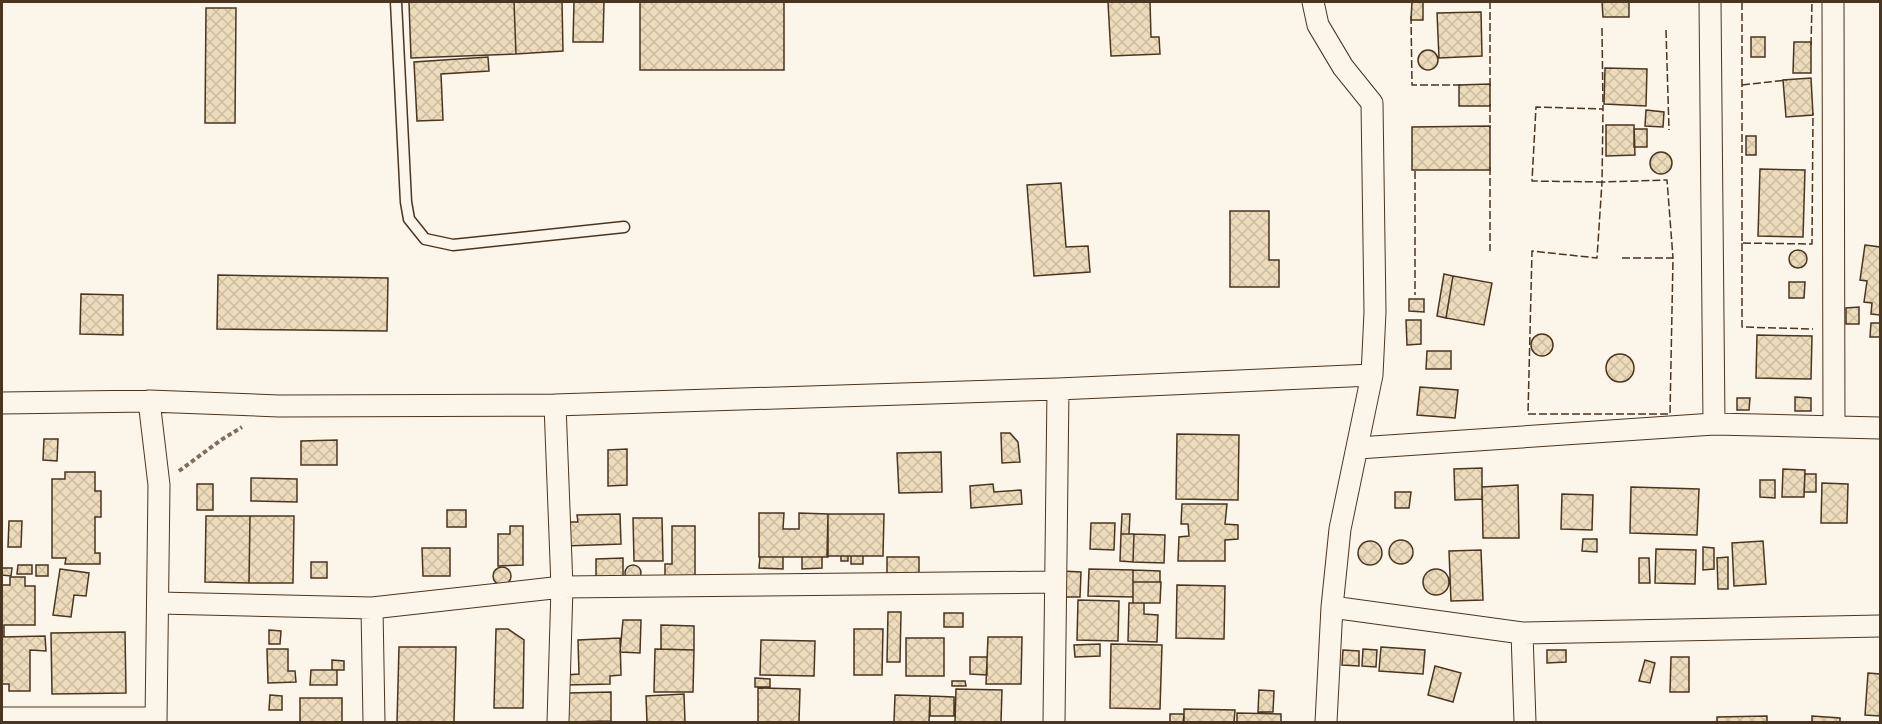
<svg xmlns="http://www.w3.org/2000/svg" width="1882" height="724" font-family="Cabin,sans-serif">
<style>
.building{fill:url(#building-cross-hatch);stroke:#4a3520;stroke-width:1.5}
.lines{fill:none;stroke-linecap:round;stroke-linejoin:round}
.lane-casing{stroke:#4a3520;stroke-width:13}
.street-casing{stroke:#4a3520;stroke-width:23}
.path{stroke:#7f6f5c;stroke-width:4;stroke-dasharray:4.5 3;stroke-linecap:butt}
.lane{stroke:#fbf6e9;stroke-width:10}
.street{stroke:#fbf6e9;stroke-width:21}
.fence{stroke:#4a3520;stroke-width:1.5;stroke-dasharray:8 3;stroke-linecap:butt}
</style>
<defs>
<pattern id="building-cross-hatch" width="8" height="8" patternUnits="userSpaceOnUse" patternTransform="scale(1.5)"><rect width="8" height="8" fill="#ecdcbc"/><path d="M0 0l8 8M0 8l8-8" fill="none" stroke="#ccbda1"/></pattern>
</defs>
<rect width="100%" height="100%" fill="#fbf6e9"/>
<path class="building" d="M 409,2 L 514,2 L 516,54 L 411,58 Z
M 514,2 L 562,2 L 563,51 L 516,54 Z
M 574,2 L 604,2 L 603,42 L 573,42 Z
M 640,2 L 784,2 L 784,70 L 640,70 Z
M 1108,2 L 1150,2 L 1151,37 L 1159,37 L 1160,54 L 1111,56 Z
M 1412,2 L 1423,2 L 1423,20 L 1411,20 Z
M 1602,2 L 1629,2 L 1629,17 L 1603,17 Z
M 206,8 L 236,8 L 235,123 L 205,123 Z
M 1481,12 L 1482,56 L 1439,58 L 1437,13 Z
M 1751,37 L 1765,37 L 1765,57 L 1751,57 Z
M 1794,42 L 1811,42 L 1811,73 L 1793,73 Z
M1418 60a10 10 0 1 1 20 0a10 10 0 1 1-20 0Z
M 488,57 L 489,71 L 441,74 L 443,120 L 417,121 L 414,62 Z
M 1605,68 L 1647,69 L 1646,106 L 1604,104 Z
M 1811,78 L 1813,115 L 1786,117 L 1783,80 Z
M 1490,84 L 1490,106 L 1459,106 L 1459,85 Z
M 1646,110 L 1664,112 L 1663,127 L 1645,126 Z
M 1606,125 L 1634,125 L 1635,155 L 1606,156 Z
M 1490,126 L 1490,170 L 1412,170 L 1412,127 Z
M 1634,129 L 1647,129 L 1647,147 L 1634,147 Z
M 1746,136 L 1756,136 L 1756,155 L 1746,155 Z
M1650 163a11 11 0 1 1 22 0a11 11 0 1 1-22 0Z
M 1760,169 L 1805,170 L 1803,237 L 1758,236 Z
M 1061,183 L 1066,247 L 1088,246 L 1090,272 L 1034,276 L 1027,185 Z
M 1230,211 L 1269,211 L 1269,260 L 1279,260 L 1279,287 L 1230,287 Z
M 1865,245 L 1880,247 L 1880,315 L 1871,314 L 1872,303 L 1864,302 L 1867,281 L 1860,280 Z
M1789 259a9 9 0 1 1 18 0a9 9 0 1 1-18 0Z
M 1444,274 L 1453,276 L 1446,318 L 1437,316 Z
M 218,275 L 388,278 L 387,331 L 217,329 Z
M 1453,276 L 1492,283 L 1484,325 L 1446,318 Z
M 1789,282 L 1805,282 L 1804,298 L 1789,298 Z
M 81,294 L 123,295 L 123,335 L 80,334 Z
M 1409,299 L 1424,299 L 1424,312 L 1409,311 Z
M 1859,307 L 1859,324 L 1846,324 L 1846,308 Z
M 1406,320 L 1421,320 L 1421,344 L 1407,345 Z
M 1871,323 L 1880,323 L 1880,337 L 1870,337 Z
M1531 345a11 11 0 1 1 22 0a11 11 0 1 1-22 0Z
M 1757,335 L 1812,336 L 1811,379 L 1756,378 Z
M 1427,351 L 1451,351 L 1451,369 L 1426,369 Z
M1606 368a14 14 0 1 1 28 0a14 14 0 1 1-28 0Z
M 1420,387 L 1458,390 L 1455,418 L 1417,415 Z
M 1795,397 L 1811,398 L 1811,411 L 1795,411 Z
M 1737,398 L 1750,398 L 1749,410 L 1737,410 Z
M 1001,433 L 1010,433 L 1018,442 L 1020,462 L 1002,463 Z
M 1177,434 L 1239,435 L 1238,500 L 1176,499 Z
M 44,439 L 58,439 L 57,461 L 43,460 Z
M 337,440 L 337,465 L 301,465 L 301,441 Z
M 627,449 L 627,485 L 608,486 L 608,450 Z
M 941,452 L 942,492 L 899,493 L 897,453 Z
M 1482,468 L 1482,499 L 1455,500 L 1454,469 Z
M 1783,469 L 1805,470 L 1804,497 L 1782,497 Z
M 65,472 L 95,472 L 95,491 L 101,491 L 101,517 L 95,517 L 95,553 L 100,553 L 100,564 L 65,564 L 66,558 L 52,558 L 52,479 L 65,479 Z
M 1805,474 L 1816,474 L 1816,492 L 1804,492 Z
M 251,478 L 297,479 L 297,502 L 251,501 Z
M 1760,480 L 1775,480 L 1775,498 L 1760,497 Z
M 1822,483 L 1848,484 L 1847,523 L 1821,523 Z
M 197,484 L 213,484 L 213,510 L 197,510 Z
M 993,484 L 994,492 L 1021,490 L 1022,504 L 971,508 L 970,486 Z
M 1518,485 L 1519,538 L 1483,538 L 1482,487 Z
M 1631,487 L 1699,489 L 1697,535 L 1630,533 Z
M 1395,492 L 1411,492 L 1409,508 L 1395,508 Z
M 1562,494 L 1593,495 L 1592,530 L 1561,529 Z
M 1182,504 L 1227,504 L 1225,524 L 1238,525 L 1238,539 L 1225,540 L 1225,561 L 1178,561 L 1179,537 L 1189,536 L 1188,524 L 1181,524 Z
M 447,510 L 466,510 L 466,527 L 447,527 Z
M 759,513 L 784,513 L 783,529 L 799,529 L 799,513 L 828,514 L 828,557 L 759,557 Z
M 620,514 L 621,544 L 565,546 L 565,522 L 578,522 L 577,515 Z
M 828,514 L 884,514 L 883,556 L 827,556 Z
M 1122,514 L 1130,514 L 1129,534 L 1121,534 Z
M 206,516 L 250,516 L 249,583 L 205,582 Z
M 250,516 L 294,516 L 293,583 L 249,583 Z
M 633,518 L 662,518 L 663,561 L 634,561 Z
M 9,521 L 22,521 L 21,547 L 8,547 Z
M 1091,523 L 1115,523 L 1114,550 L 1090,549 Z
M 510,526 L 523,526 L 523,565 L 498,566 L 498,534 L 510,534 Z
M 672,526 L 695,526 L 695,582 L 665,582 L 665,564 L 672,564 Z
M 1121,534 L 1134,534 L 1133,562 L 1120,561 Z
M 1134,534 L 1165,535 L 1164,563 L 1133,562 Z
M 1583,539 L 1597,539 L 1597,552 L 1582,551 Z
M1389 552a12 12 0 1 1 24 0a12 12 0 1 1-24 0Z
M 1763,541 L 1766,584 L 1734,586 L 1732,543 Z
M1358 553a12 12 0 1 1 24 0a12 12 0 1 1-24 0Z
M 1703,547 L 1714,548 L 1714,569 L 1703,570 Z
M 422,548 L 450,548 L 450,576 L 423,576 Z
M 1656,549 L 1696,550 L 1695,584 L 1655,583 Z
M 1481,550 L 1483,600 L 1451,601 L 1449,551 Z
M 841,556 L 848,556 L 848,561 L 841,561 Z
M 851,556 L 863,556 L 863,564 L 851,564 Z
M 760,557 L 783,557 L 783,569 L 759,568 Z
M 802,557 L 822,557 L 822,568 L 802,569 Z
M 887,557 L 919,557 L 919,575 L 887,575 Z
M 1728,557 L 1728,589 L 1718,589 L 1717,558 Z
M 623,558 L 623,580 L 596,581 L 596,559 Z
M 1639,558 L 1649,558 L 1650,583 L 1639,583 Z
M 311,562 L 327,562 L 327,578 L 311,578 Z
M 18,565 L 32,565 L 32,574 L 17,574 Z
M 36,565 L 48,565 L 48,576 L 36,576 Z
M625 573a8 8 0 1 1 16 0a8 8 0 1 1-16 0Z
M493 576a9 9 0 1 1 18 0a9 9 0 1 1-18 0Z
M 2,568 L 12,568 L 11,576 L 2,575 Z
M 60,569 L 89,573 L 86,596 L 74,595 L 71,617 L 53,615 Z
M 1089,569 L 1133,570 L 1133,597 L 1088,596 Z
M1423 582a13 13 0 1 1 26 0a13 13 0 1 1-26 0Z
M 1133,570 L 1160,571 L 1160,582 L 1133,582 Z
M 1061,571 L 1081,572 L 1080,597 L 1060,597 Z
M 10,577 L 25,577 L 25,586 L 35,586 L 35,625 L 4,625 L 4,636 L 2,637 L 2,585 L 10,585 Z
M 1133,582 L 1161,582 L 1160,603 L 1133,603 Z
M 1177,585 L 1225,586 L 1224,639 L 1176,638 Z
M 1078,600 L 1119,601 L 1118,641 L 1077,640 Z
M 1129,603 L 1144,603 L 1144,614 L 1158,615 L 1157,642 L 1128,641 Z
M 888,612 L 901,612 L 900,662 L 887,662 Z
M 944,613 L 963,613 L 963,627 L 944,627 Z
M 623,620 L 641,620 L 640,653 L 620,652 Z
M 661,625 L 694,626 L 694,650 L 661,649 Z
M 496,629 L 508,629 L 524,640 L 523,708 L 494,708 Z
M 854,629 L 883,629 L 882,675 L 854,675 Z
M 269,630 L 281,631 L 280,644 L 269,644 Z
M 125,632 L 126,693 L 52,694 L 51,633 Z
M 45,636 L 46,651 L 30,650 L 30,691 L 9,691 L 9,684 L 2,684 L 2,637 Z
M 988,637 L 1022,637 L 1021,684 L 986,684 Z
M 620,638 L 621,675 L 610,676 L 610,684 L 566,685 L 565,675 L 579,674 L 578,640 Z
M 906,638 L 944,638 L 944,676 L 906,676 Z
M 761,640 L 815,641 L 814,676 L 760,675 Z
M 1100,644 L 1100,656 L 1075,657 L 1074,645 Z
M 1111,644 L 1162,645 L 1160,709 L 1110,708 Z
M 399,647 L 456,647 L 454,722 L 397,722 Z
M 1381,647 L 1425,650 L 1423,674 L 1379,671 Z
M 267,649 L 288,649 L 288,671 L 295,671 L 296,682 L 268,683 Z
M 655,649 L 694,650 L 693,692 L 654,692 Z
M 1363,649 L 1377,650 L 1376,667 L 1362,666 Z
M 1343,650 L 1359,651 L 1359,666 L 1342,665 Z
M 1547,650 L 1566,650 L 1566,662 L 1547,663 Z
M 970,657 L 987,657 L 987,675 L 970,674 Z
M 1671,657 L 1689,657 L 1689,692 L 1670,692 Z
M 332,660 L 344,661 L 344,670 L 332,670 Z
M 1645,660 L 1655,663 L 1650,683 L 1639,681 Z
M 1435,666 L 1461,673 L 1453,702 L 1428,695 Z
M 311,670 L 337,670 L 337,685 L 310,685 Z
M 1868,673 L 1880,674 L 1880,716 L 1865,715 Z
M 755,678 L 770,679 L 770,687 L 755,687 Z
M 952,681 L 965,681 L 966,686 L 952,686 Z
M 758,688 L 800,689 L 799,722 L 758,722 Z
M 956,689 L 1002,690 L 1001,722 L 955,722 Z
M 1259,690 L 1274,691 L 1273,712 L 1258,712 Z
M 611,692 L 611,721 L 568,722 L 568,693 Z
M 684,694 L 685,722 L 647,722 L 646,696 Z
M 270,695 L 282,696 L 282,710 L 269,710 Z
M 895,695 L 930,696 L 929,722 L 894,722 Z
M 930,696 L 954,697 L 954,716 L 930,716 Z
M 300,698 L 342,698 L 342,722 L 300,722 Z
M 1184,709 L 1235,710 L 1234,722 L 1184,722 Z
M 1237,713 L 1281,714 L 1281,722 L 1237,722 Z
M 1170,714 L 1184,714 L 1183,722 L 1170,722 Z
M 1767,716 L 1767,722 L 1717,722 L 1717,717 Z
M 1812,716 L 1840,718 L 1840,722 L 1812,722 Z"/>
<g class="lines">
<g class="lane-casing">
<path id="lane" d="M 396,2 L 406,202 L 409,219 L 425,239 L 453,245 L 624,227"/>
</g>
<g class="street-casing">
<path id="street" d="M 1710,2 L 1714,424
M 1833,2 L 1834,427
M 149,401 L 159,485 L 156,722
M 2,403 L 149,401 L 279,406 L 555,405 L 1058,389 L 1372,375 L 1375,312 L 1372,103 L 1343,67 L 1318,25 L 1313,2
M 555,405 L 562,587 L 558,722
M 1358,448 L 1714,424 L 1880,428
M 159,603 L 372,608 L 562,587 L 1055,582
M 1332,607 L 1522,633 L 1880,626
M 372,608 L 374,722
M 1522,633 L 1525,722
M 2,718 L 156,718
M 1054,722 L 1058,389
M 1326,722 L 1332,607 L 1340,529 L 1372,375"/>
</g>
<path class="path" d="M 179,471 L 221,440 L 242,427"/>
<use href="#lane" class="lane"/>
<use href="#street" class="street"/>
<path class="fence" d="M 1742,2 L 1742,243 L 1812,244 L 1813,113
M 1411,16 L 1412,85 L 1463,85
M 1602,28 L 1603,109 L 1536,107 L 1532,181 L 1602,182 L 1603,109
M 1666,30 L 1669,130
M 1811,45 L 1812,2
M 1742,85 L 1787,80
M 1490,86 L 1490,2
M 1490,104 L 1490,128
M 1490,167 L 1490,251
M 1415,171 L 1415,295
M 1742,243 L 1742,327 L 1813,329
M 1622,258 L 1673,258 L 1670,414 L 1528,414 L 1532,251 L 1597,258 L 1602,182 L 1667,180 L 1673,258"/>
</g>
<rect width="1882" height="724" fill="none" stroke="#4a3520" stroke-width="6"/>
</svg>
